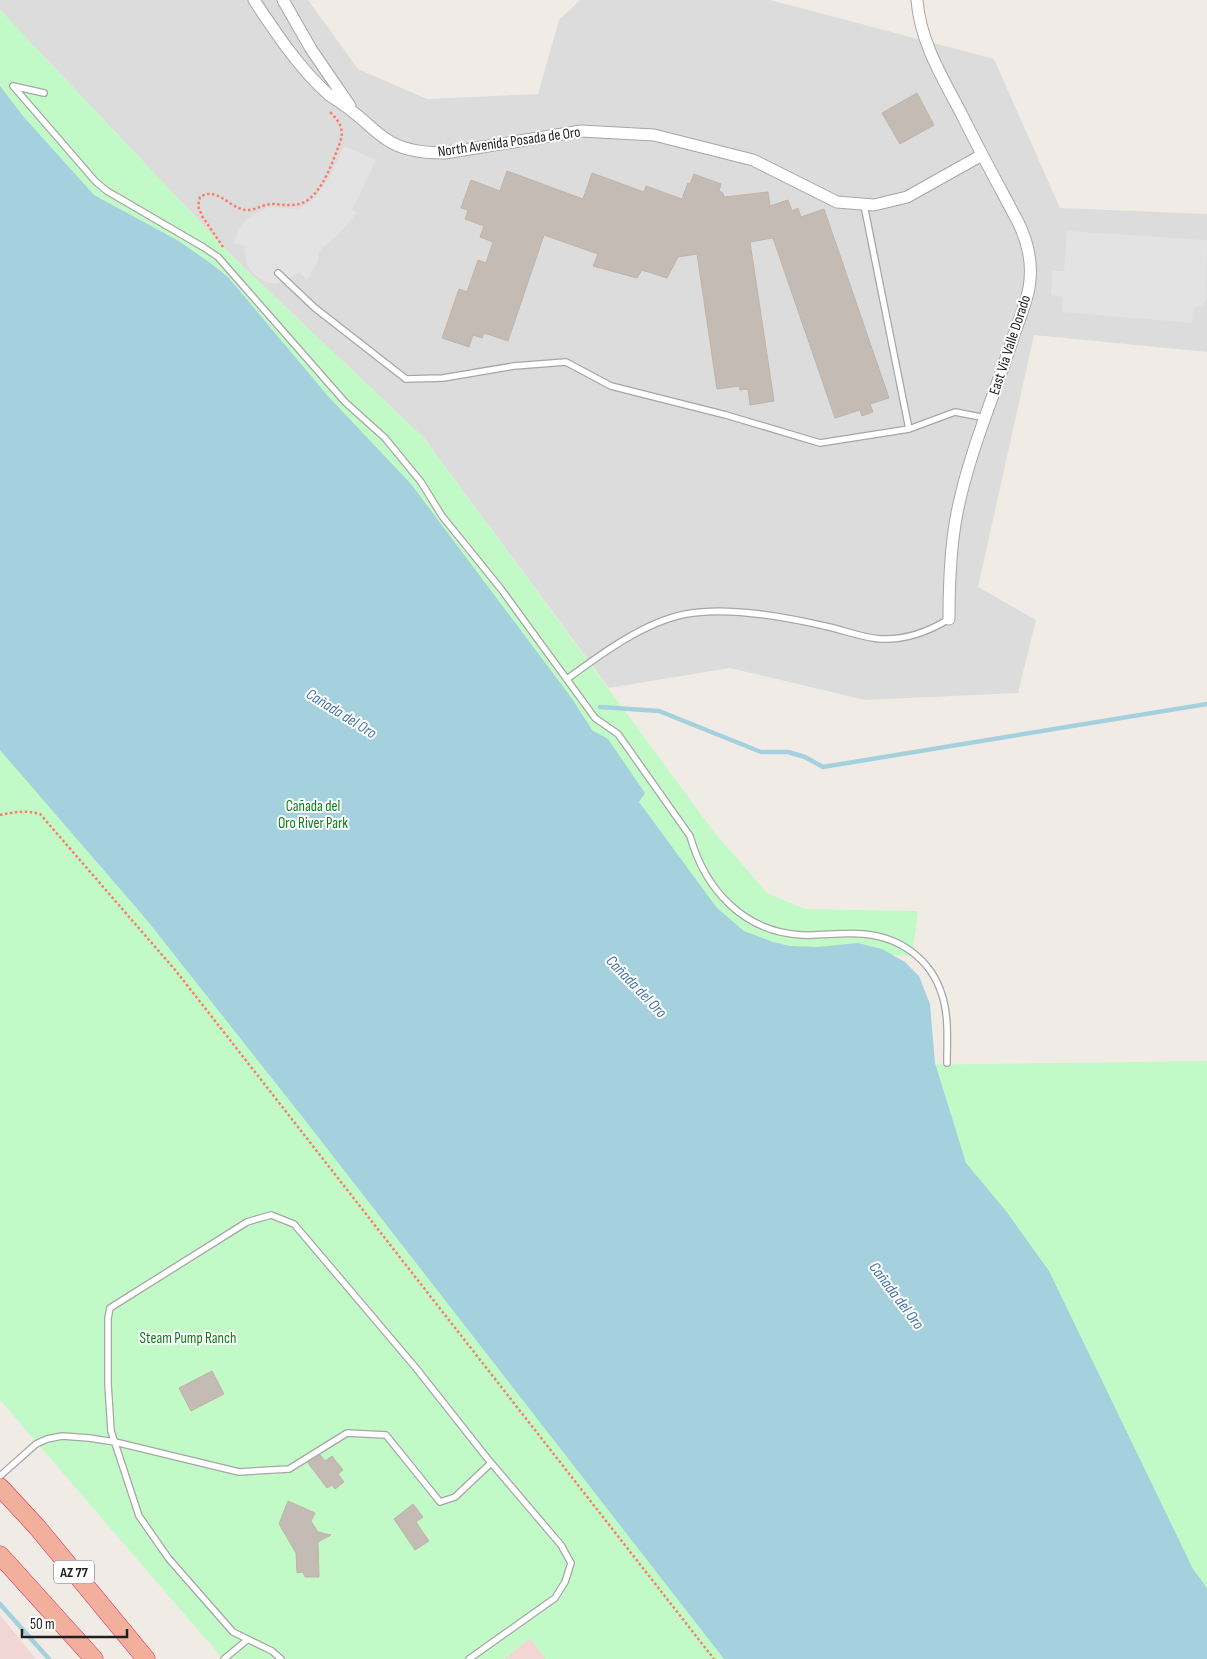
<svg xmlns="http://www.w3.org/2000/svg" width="1207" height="1659" font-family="'Sofia Sans Condensed',sans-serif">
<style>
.residential{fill:#dddcdc}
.commercial{fill:#f0d6d4}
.park{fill:#c2fac7}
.parking{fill:#e3e3e3}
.water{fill:#a5d0dd}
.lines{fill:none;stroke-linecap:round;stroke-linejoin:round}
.stream{stroke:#a5d0dd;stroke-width:4.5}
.building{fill:#c4bcb4;stroke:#c1b3a7}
.service-casing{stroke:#a6a6a6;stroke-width:8}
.minor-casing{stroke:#a6a6a6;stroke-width:13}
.trunk-casing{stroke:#db2460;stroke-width:19}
.path{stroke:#fa7c6b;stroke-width:2.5;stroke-dasharray:2.5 2.5;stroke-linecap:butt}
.service{stroke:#fff;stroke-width:5.5}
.minor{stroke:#fff;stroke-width:11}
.trunk{stroke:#f2b09c;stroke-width:18}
.labels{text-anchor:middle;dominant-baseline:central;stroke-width:4;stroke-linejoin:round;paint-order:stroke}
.shield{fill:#fff;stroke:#626262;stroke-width:1}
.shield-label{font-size:14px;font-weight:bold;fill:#1f1f1f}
.street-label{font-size:15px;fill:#1f1f1f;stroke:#fff}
.park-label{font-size:15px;fill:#0b7e17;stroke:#fff}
.water-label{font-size:16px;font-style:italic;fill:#4776a7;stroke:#fff}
</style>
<rect width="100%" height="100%" fill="#f0ece5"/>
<path class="residential" d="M 0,0 L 308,0 L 358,69 L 427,99 L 538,94 L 559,20 L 580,0 L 770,0 L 994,59 L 1060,208 L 1207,214 L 1207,352 L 1034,335 L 978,587 L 1036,620 L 1018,693 L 865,700 L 730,668 L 609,688 L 424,438 L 239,263 L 0,10 Z"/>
<path class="commercial" d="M 0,1615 L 36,1659 L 0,1659 Z
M 530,1638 L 546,1659 L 504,1659 Z"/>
<path class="park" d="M 0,10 L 239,263 L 424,438 L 714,832 L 767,893 L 805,909 L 918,911 L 912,956 L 727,946 L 815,1066 L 1207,1061 L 1207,1659 L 546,1659 L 530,1638 L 504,1659 L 223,1659 L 0,1400 Z"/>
<path class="parking" d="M 344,146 L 376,160 L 352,210 L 357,213 L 339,233 L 319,251 L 318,261 L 307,280 L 299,272 L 284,282 L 275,284 L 263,281 L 253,273 L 247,265 L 244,245 L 233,243 L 242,224 L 248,218 L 264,209 L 271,207 L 298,209 L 312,201 L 329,179 Z
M 1067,231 L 1207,240 L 1206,300 L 1202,305 L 1193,309 L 1192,323 L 1062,312 L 1063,297 L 1051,295 L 1052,271 L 1064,271 Z"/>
<path class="water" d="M 0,86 L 23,116 L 94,195 L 177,240 L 209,262 L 228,277 L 327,395 L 411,484 L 573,700 L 592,730 L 608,739 L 645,793 L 639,802 L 717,908 L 744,931 L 773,942 L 790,946 L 817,947 L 858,943 L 882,949 L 905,962 L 919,976 L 930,1004 L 935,1063 L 966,1163 L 1006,1211 L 1049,1271 L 1193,1569 L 1207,1588 L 1207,1659 L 724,1659 L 308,1124 L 146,919 L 0,750 Z"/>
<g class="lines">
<path class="stream" d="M 600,707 L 659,711 L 761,752 L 788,752 L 805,757 L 823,767 L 1207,704
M 0,1604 L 49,1659"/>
</g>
<path class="building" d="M 917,93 L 934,125 L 900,144 L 882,113 Z
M 507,171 L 583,199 L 592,173 L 644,192 L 646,186 L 682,199 L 688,183 L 690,184 L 694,174 L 721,184 L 719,191 L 723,193 L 724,197 L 768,192 L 770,206 L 788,200 L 792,211 L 798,208 L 801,217 L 824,209 L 889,398 L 870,404 L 873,412 L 862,416 L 860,410 L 835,418 L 773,238 L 750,242 L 774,401 L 750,405 L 748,389 L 740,390 L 739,386 L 717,389 L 697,254 L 678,257 L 667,278 L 642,270 L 637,278 L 593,266 L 598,254 L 544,235 L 508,341 L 484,333 L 482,338 L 473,335 L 469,347 L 442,338 L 459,289 L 467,292 L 478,260 L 486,263 L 493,242 L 480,237 L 484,226 L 465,219 L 468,210 L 461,208 L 471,180 L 500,191 Z
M 212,1371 L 224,1394 L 191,1411 L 179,1388 Z
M 320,1455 L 325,1461 L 332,1456 L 343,1470 L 338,1474 L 344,1482 L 335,1489 L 332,1485 L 327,1488 L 308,1463 Z
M 288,1501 L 315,1513 L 311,1521 L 318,1532 L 331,1535 L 318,1542 L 319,1577 L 305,1577 L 303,1572 L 297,1573 L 296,1553 L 279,1524 Z
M 413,1504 L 423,1517 L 416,1522 L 429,1541 L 415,1550 L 394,1519 Z"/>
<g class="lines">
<g class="service-casing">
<path id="service" d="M 44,93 L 13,86 L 96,182 L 107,191 L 203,247 L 218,257 L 345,402 L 385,438 L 421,482 L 442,516 L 501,589 L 595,718 L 618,734 L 690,836 C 705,889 743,932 802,935 C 822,936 842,932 863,934 C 900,937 931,959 942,995 C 949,1016 947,1041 947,1063
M 864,205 L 909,429
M 278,273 L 315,308 L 406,379 L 443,378 L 514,366 L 566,362 L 611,386 L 726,415 L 820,443 L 909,429 L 955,412 L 986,418
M 567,679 C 601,654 644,622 686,614 C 729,606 786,617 829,627 C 846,631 864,638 881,639 C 906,640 928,632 949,619
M 0,1476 L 36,1444 L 47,1439 L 62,1436 L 89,1438 L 115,1442 L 239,1472 L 289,1469 L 347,1433 L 386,1435 L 440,1502 L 455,1497 L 491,1463
M 224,1659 L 247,1640
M 281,1659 L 272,1651 L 233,1632 L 169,1559 L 139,1516 L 111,1431 L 108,1384 L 108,1318 L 110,1308 L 247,1222 L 271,1215 L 294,1224 L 416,1368 L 487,1458 L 561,1545 L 571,1563 L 565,1582 L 555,1598 L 469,1659"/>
</g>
<g class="minor-casing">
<path id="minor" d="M 254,0 C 276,33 298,67 328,94 C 336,100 345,105 353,112 C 364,120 374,131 386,139 C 402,151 425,153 445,153 L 581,131 L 654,135 L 753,160 L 837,202 L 874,205 L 907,197 L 982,155
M 283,0 L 311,49 L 350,106
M 917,0 C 920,41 942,77 961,113 C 979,150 999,186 1018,222 C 1028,242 1033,265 1029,288 C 1026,304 1019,320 1014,335 C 995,394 969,452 957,513 C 950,548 949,584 949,619"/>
</g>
<g class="trunk-casing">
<path id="trunk" d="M 0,1487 L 37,1527 L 146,1659
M 0,1555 L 94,1659"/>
</g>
<path class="path" d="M 223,247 L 202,216 L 198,206 L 200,197 C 215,187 227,204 241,209 C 252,213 260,205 271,204 C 281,204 292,207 302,203 C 319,197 330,169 336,153 C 344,134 345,127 330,112
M 0,815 C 14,812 26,810 40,814 L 176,971 L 714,1659"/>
<use href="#service" class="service"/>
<use href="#minor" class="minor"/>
<use href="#trunk" class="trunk"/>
</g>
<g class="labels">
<rect class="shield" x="54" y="1560.5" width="40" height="23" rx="4"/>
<g class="shield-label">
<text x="74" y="1572">AZ 77</text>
</g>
<g class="street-label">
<text transform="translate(509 142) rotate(-8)">North Avenida Posada de Oro</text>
<text transform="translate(1010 345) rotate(-72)">East Via Valle Dorado</text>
</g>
<g class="park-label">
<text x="313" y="806">Cañada del<tspan x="313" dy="17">Oro River Park</tspan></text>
<text x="188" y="1338">Steam Pump Ranch</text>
</g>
<g class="water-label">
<text transform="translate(341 714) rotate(32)">Cañada del Oro</text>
<text transform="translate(636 987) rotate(46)">Cañada del Oro</text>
<text transform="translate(896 1296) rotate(53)">Cañada del Oro</text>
</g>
</g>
<path d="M22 1629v8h105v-8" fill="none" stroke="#1f1f1f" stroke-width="2.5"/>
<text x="30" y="1629" font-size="15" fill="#1f1f1f" stroke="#ffffff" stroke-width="4" paint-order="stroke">50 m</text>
</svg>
